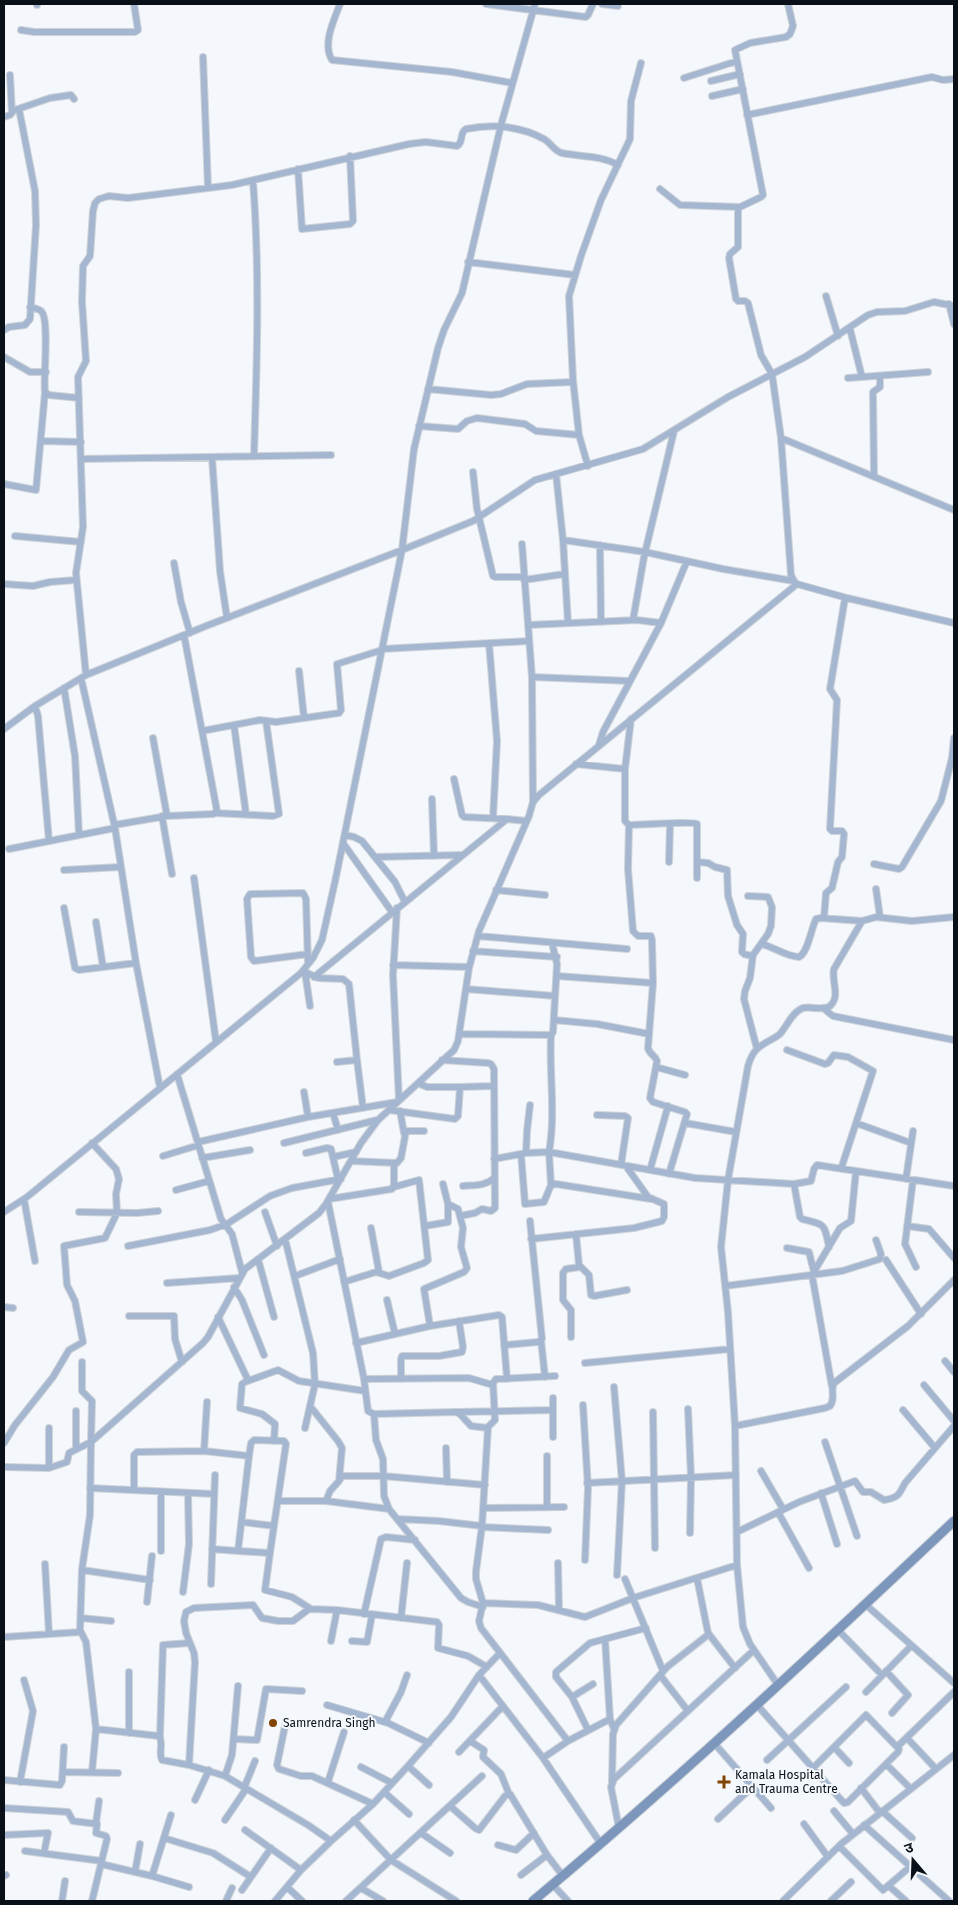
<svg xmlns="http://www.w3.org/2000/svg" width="958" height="1905" font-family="'Fira Sans','Noto Sans Devanagari',sans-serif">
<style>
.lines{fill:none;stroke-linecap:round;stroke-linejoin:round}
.minor-casing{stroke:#cfd3d8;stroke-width:8}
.secondary-casing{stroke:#cfd3d8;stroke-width:11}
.minor{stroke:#a4b6d0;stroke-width:6}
.secondary{stroke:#7c96bc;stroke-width:9}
.poi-dot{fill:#824404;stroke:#f4f8fd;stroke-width:2}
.labels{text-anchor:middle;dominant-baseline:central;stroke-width:4;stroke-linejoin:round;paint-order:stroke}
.poi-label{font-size:12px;fill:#0a1018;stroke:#f4f8fd;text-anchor:start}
</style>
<rect width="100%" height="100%" fill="#f4f8fd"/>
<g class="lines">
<g class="minor-casing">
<path id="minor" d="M 340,4 C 334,20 322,44 332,60 L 452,72 L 512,83
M 486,4 L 586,17 L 588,15 L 593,4
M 535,4 L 501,125 L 462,293 L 444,330 L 438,348 L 414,449 L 402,550 L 473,521 L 535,480 L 643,449 L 728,397 L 805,357 L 868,315 L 877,312 L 905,311 L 934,302 L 954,306
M 602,4 L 618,6
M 788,4 L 793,26 L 790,34 L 786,37 L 750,43 L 735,50 L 763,195 L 761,197 L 738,208 L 738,247 L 730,254 L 729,258 L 736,299 L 738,301 L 745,301 L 748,303 L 761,355 L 772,374 L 781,438 L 791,575 L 794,581 L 797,584
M 37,5 L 37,4
M 21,30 L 34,32 L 135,32 L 138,30 L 134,4
M 203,57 L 208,188
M 684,78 L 737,61
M 711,81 L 740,74
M 712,96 L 743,89
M 12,111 L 50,98 L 71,95 L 74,99
M 747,115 L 932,77 L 943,80 L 954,79
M 4,117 L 10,115 L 12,113 L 10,75
M 298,169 L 302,229 L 350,224 L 353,221 L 350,156
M 253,181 C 260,272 257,364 254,455
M 660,189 L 680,205 L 739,207
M 468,262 L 575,275
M 826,296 L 838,336
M 949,304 L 954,324
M 30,307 C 34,308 39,309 41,311 C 50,318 43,379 45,392 L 49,395 L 79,398
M 850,329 L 862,377
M 4,330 L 9,327 L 25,325 L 30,319 L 36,225 L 35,191 L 19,109
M 4,357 L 30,372 L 46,372
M 848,378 L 928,372
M 428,389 L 491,395 L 501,394 L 527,384 L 573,382
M 419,426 L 458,429 L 467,421 L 477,418 L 525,424 L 536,431 L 579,435
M 781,438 L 954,510
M 41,441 L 81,442
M 212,457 L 220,571 L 227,618
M 81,459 L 331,455
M 588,466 L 579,435 L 573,380 L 569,296 L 581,256 L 601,200 L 630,139 L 631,101 L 641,63
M 473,472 L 477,509 L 493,576 L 495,577 L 524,577
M 556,474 L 563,540 L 568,623
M 874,476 L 873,392 L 880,387 L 880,376
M 4,484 L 36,490 L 45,392
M 15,536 L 81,542
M 563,540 L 645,552 L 723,569 L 794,581
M 522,544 L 532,677 L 533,802
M 600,545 L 601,622
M 174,563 L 181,602 L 190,633
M 524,580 L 564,574
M 4,584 L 33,586 L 50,582 L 76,580
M 633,620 L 644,557 L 674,431
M 528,625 L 637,620 L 661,623
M 489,643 L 497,741 L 493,818
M 382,649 L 529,641
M 299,671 L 304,718
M 86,675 L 76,573 L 83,527 L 78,377 L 86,361 L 82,302 L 83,266 L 90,256 L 93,211 L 95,203 L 99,199 L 109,196 L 128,198 L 232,185 L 409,144 L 426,142 L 457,146 C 464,142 459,133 466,129 C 492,124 520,126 544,139 C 551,143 554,151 562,153 C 581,157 601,155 618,165
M 532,677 L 630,681
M 81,678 L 115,828 L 136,963 L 160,1088
M 64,688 L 75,756 L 79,835
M 35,706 L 38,716 L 49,841
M 631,719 L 625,769 L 625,821 L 629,825 C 640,825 693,821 697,824 L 697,878
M 234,725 L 246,814
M 4,729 L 35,706 L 86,675 L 206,626 L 402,550 L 336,877 L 322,940 L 313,958 L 301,973 L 27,1197 L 4,1212
M 202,731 L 260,720 L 276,722 L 339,713 L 341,710 L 337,664 L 382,650
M 153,738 L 167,816
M 599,745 L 603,732 L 661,623 L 687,561
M 576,764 L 625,769
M 454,779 L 462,815 L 464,817 L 507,819
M 432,799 L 434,856
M 215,813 L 273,816 L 279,814 L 266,721
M 162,816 L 172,874
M 114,825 L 167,816 L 213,814 L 217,811 L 184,635
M 629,825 L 628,869 L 633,931 L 638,936 L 651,936 L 652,940 L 653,983 L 648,1048 C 649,1054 655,1055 657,1061 L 650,1098 L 653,1102 L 685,1112 L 687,1114 L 669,1174
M 345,835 L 354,837 L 362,841 L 395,882 L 405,902
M 343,843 L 392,912
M 9,849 L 115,828
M 375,857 L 461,855
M 669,862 L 670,824
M 698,862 L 708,863 L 715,867 L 727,870 L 728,896 L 737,925 L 743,934 L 742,952 L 744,954 L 752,956
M 874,864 L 899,869 L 902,867 L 941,801 L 952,758 L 954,738
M 64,870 L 120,867
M 194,878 L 216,1042
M 876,889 L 880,917
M 496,890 L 545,895
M 748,896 L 768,897 L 772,907 L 771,926 L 768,934 L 753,955 L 750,978 L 745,991 L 744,999 L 757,1049
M 64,908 L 75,968 L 79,970 L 136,963
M 397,908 L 393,975 L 399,1100
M 824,918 L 826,893 L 832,888 L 838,862 L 842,857 L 844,834 L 842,831 L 832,831 L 830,829 L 837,700 L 830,689 L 845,598
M 96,922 L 103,967
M 478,936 L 627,949
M 762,944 C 776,948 785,956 799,957 C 808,953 811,929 816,919 L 821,918 L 862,921
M 473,951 L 557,957
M 308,954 L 254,961 L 251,957 L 247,899 L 250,894 L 303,893 L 306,899 L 308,964
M 393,965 L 469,967
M 303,971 L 318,978 L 343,979 L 349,984 L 357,1060 L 337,1062
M 305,972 L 310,1006
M 557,976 L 653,983
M 314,977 L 507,819 L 526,821
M 466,989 L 555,996
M 823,1008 L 833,1016 L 954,1040
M 554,1020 L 597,1024 L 649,1034
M 459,1034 L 551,1035 L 553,1032 L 557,964 L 552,943
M 551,1035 C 549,1074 556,1113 549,1152 L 695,1178 L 794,1184 L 800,1217 L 802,1219 C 826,1225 824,1223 829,1247
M 787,1050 L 825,1064 L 828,1063 L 834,1055 L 848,1057 L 873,1071 L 841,1169
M 357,1060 L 363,1108
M 442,1060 L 488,1063 L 491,1064 L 494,1069 L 495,1208 L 491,1211 L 482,1209 L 475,1213 L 460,1216
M 656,1067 L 685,1075
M 177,1074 L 221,1219 L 232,1234 L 242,1272
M 418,1083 L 427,1087 L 460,1087
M 304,1092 L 308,1117
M 389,1110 L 455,1119 L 458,1116 L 460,1087 L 494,1086
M 400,1111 L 404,1133
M 333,1113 L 338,1130
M 597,1115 L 625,1116 L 628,1118 L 621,1165
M 685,1123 L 736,1132
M 856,1123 L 911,1143
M 198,1142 L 308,1117 L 397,1102
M 284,1143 L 377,1120
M 306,1153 L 327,1148 L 331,1149 L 338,1179
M 526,1153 L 527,1131 L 530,1105
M 521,1154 L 525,1204 L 544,1202 L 551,1185 L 556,1184 L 651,1199
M 163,1156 L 199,1145
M 333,1157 L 356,1152
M 202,1158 L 250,1150
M 494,1159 L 526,1153 L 549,1152 L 551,1185
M 351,1161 L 397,1163 L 401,1158 L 406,1131 L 424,1131
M 650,1170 L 668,1106
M 906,1179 L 913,1131
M 913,1180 L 905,1244 L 916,1267
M 794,1184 L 811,1181 L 814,1169 L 817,1165 L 954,1186
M 463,1186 C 474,1185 486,1186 494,1178
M 176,1190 L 209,1181
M 24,1199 L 35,1261
M 329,1199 L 392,1189 L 394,1185 L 394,1164
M 328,1202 L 364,1379 L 368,1411 L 374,1414 L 456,1412 L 460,1414 L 471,1426 L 488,1428
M 79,1212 L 137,1213 L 158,1211
M 265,1212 L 277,1246
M 425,1226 L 448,1222 L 448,1204
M 907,1226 L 929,1229 L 954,1258
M 371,1228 L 379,1272
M 576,1234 L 579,1265 L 589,1275 L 591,1295 L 594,1296 L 627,1290
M 285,1239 L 313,1353 L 315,1384 L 305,1428
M 531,1239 L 634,1228 L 662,1221 L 664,1217 L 664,1204 L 648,1197 L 626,1166
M 128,1246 L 210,1230 L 227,1224 L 270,1196 L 292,1188 L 341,1179
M 787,1248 L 809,1252 L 814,1272
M 258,1259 L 274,1317
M 886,1260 L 921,1314
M 295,1276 L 340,1259
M 344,1282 L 376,1272 L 389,1276 L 424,1263 L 428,1260 L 419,1180 L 394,1187
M 167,1283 L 239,1278
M 725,1286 L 842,1271 L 880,1259 L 881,1254 L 876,1240
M 234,1287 L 242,1300 L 264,1355
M 387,1300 L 395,1334
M 4,1307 L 13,1308
M 129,1316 L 174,1316 L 175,1339 L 182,1362
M 218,1317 L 248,1380
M 430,1326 L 424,1289 L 464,1272 L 467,1268 L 461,1247 L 463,1228 L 458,1209 L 448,1204 L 443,1184
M 571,1337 L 571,1310 L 563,1300 L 563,1273 L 566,1269 L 580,1267
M 541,1340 L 545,1377
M 356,1343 L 430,1326 L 499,1315 L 502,1317 L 507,1379
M 504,1345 L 538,1342 L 542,1339 L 530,1221
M 945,1361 L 954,1372
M 585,1363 L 730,1349
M 555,1376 L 496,1379 L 493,1383 L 495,1420 L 488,1427 L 482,1526 L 476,1571 L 476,1579 L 483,1603 L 479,1621 L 481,1628 L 568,1741
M 364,1379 L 469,1378 L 493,1385
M 401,1379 L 401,1359 L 402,1356 L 439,1356 L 462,1352 L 463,1347 L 459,1321
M 924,1385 L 954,1421
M 614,1387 L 622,1481 L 617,1575
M 832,1387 L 812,1275 L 840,1228 L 851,1221 L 856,1171
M 583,1405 L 588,1488 L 585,1560
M 310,1406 L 338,1441 L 342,1448 L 339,1481 L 330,1491 L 326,1501
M 688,1409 L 691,1477 L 690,1533
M 903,1410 L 935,1448
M 457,1412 L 553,1410
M 653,1412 L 655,1548
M 374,1414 L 376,1440 L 383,1459 L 384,1496 L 389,1509 L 461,1598 L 468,1602 L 483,1607
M 735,1426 L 825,1408 L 830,1406 C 836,1398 830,1391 834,1383 L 908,1326 L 954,1280
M 553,1437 L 553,1398
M 274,1441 L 275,1424 L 262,1414 L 240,1408 L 242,1384 L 245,1382 L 278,1370 L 299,1381 L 365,1391
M 825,1442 L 857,1536
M 4,1443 L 15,1425 L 53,1377 L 69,1350 L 83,1342 L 75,1301 L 67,1285 L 64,1246 L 105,1238 L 117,1213 L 116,1194 L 119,1179 L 116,1169 L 92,1143
M 76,1448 L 76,1411
M 446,1448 L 447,1482
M 204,1451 L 207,1402
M 249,1456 L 251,1443 L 254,1440 L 284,1441 L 286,1444 L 270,1553
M 4,1467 L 49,1468 L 49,1428
M 49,1468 L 67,1462 L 69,1453 L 91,1442 L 92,1401 L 82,1391 L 82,1362
M 761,1471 L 783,1509
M 339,1481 L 342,1476 L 383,1476 L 485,1485
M 587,1483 L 736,1475
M 90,1488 L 214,1494
M 134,1490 L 134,1455 L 137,1452 L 204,1451 L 249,1456 L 238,1551 L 270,1553 L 265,1590 L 292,1597 L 311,1609
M 821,1493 L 837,1544
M 278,1501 L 326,1501 L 389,1509
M 547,1507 L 547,1456
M 483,1508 L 564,1507
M 778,1512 L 809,1568
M 398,1519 L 439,1521 L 482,1526
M 242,1522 L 274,1526
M 481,1527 L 548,1530
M 737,1532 L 799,1502 L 855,1481 L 863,1492 L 871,1492 L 884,1500 C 898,1498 899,1495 905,1483 L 954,1426
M 212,1549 L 238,1551
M 161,1551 L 161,1492
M 558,1563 L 559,1610
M 45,1564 L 49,1634
M 82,1570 L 150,1580
M 697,1578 L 708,1633 L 735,1668
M 625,1579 L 663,1671
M 211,1584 L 215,1475
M 183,1592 L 189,1544 L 188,1493
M 147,1602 L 152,1556
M 483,1603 L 538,1605 L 585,1617 L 633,1598 L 737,1565
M 865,1604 L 954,1683
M 364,1614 L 381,1539 L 386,1537 L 415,1540
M 81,1618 L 111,1621
M 401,1618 L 407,1563
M 838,1630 L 882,1675
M 4,1637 L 81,1632
M 605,1639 L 610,1719 L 614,1729
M 331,1641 L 337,1610
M 352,1641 L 367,1642 L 372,1615
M 886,1671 L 908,1695 L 892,1713
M 129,1672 L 129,1733
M 479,1675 L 543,1758 L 601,1844
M 660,1675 L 688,1711
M 778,1685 L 750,1644 L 743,1627 L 737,1565 L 735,1426 L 728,1312 L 721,1247 L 728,1180 L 748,1066 C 750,1059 752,1054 757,1049 C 764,1042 773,1040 780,1034 C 787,1026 792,1012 803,1008 C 811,1006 823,1011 830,1006 C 841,996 831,981 834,969 L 862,921 L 876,917 L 912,921 L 954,917
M 866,1692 L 911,1646
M 572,1697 L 593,1684
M 327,1705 L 388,1723 L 429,1743
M 757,1705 L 843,1802 L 844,1803 L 848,1802 L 898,1752 L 899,1749 L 866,1715 L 813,1768
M 385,1722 L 401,1692 L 407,1675
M 285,1726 L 277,1765 L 279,1769 L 301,1776 L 312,1776 L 373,1804
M 588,1730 L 572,1697 L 556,1677 L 556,1672 L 590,1643 L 646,1628
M 160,1736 L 163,1645 L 189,1643
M 907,1738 L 936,1769
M 234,1739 L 257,1740 L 266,1689 L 302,1691
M 470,1741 L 484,1750 L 483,1757 L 501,1774 L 509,1794
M 714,1743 L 771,1808
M 834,1747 L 849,1763
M 897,1747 L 954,1692
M 459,1752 L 503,1706
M 543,1758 L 568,1741 L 610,1719
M 767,1760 L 846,1687
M 886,1764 L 911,1789
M 189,1765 L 195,1662 L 194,1653 L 186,1633 L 184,1621 L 186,1612 L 194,1608 L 253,1605 L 262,1618 L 278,1621 L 293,1621 L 309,1609 L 337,1610 L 437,1622 L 439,1625 L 438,1648 L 468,1656 L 487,1667
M 408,1766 L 429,1785
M 361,1767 L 392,1783
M 63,1772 L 118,1773
M 92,1772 L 96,1729
M 225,1776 L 232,1755 L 238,1686
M 4,1780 L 60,1785 L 62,1781 L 64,1747
M 20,1782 L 33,1711 L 24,1680
M 328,1782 L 344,1732
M 612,1782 L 613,1734 L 616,1725 L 667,1667 L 709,1634
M 244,1788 L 255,1761
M 861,1788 L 880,1813
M 384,1792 L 409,1814
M 195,1800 L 209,1770
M 450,1806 L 475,1828 L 479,1830 L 505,1796 L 510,1794 L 547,1855 L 563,1876
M 4,1808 L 68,1812 L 73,1821 L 97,1824 L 96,1833 L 106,1836 L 107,1839 L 92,1901
M 834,1811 L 853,1834
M 882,1811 L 912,1838
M 718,1819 L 752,1787
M 225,1820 L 246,1789
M 354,1820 L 391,1860 L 456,1901
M 96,1823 L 99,1801
M 804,1824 L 828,1857
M 864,1825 L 949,1901
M 619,1828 L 611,1787 L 614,1779 L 754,1650
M 245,1830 L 301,1870
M 421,1833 L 450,1853
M 4,1835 L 48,1833 L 44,1853
M 164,1838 L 213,1853 L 251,1877
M 331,1841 L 308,1825 L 225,1776 L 189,1765 L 162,1760 C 158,1753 164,1743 159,1736 L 96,1729 L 86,1642 L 80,1630 L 82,1569 L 90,1515 L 91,1442 L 203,1343 L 208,1337 L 245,1269 L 319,1213 L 326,1204 L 361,1143 L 378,1120 L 454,1050 L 458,1041 L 469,968 L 479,931 L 529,816 L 533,802 L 539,795 L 797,584 L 847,598 L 954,623
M 498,1845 L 516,1850 L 534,1833
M 839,1846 L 883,1890 L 911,1866
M 25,1851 L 102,1861
M 101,1864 L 152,1876 L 189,1887
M 135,1872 L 140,1844
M 521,1875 L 547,1855
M 4,1876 L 6,1875
M 152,1876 L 171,1815
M 553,1885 L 568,1901
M 889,1886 L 906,1901
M 287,1887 L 302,1901
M 361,1888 L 383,1901
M 242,1890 L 271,1848
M 62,1901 L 65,1881
M 226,1901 L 232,1888
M 275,1901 L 301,1870 L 331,1841 L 373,1804 L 408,1766 L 451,1717 L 479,1675 L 500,1653
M 346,1901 L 482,1776
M 783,1901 L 841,1844 L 954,1755
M 831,1901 L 851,1882"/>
</g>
<g class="secondary-casing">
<path id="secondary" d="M 533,1901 C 678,1780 816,1651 954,1521"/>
</g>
<use href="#minor" class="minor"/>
<use href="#secondary" class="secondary"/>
</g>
<g class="poi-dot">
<circle cx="273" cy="1723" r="5"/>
<path d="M721.5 1774.5h5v5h5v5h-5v5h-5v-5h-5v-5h5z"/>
</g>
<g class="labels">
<g class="poi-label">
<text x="283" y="1723">Samrendra Singh</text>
<text x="735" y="1775">Kamala Hospital<tspan x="735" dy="14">and Trauma Centre</tspan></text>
</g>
</g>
<rect width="958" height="1905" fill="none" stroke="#0a1018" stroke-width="10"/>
<g transform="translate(913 1860) rotate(341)" stroke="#f4f8fd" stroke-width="4" paint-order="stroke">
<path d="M0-4L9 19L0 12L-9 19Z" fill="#0a1018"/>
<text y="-8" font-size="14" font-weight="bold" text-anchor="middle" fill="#0a1018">उ</text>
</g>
</svg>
